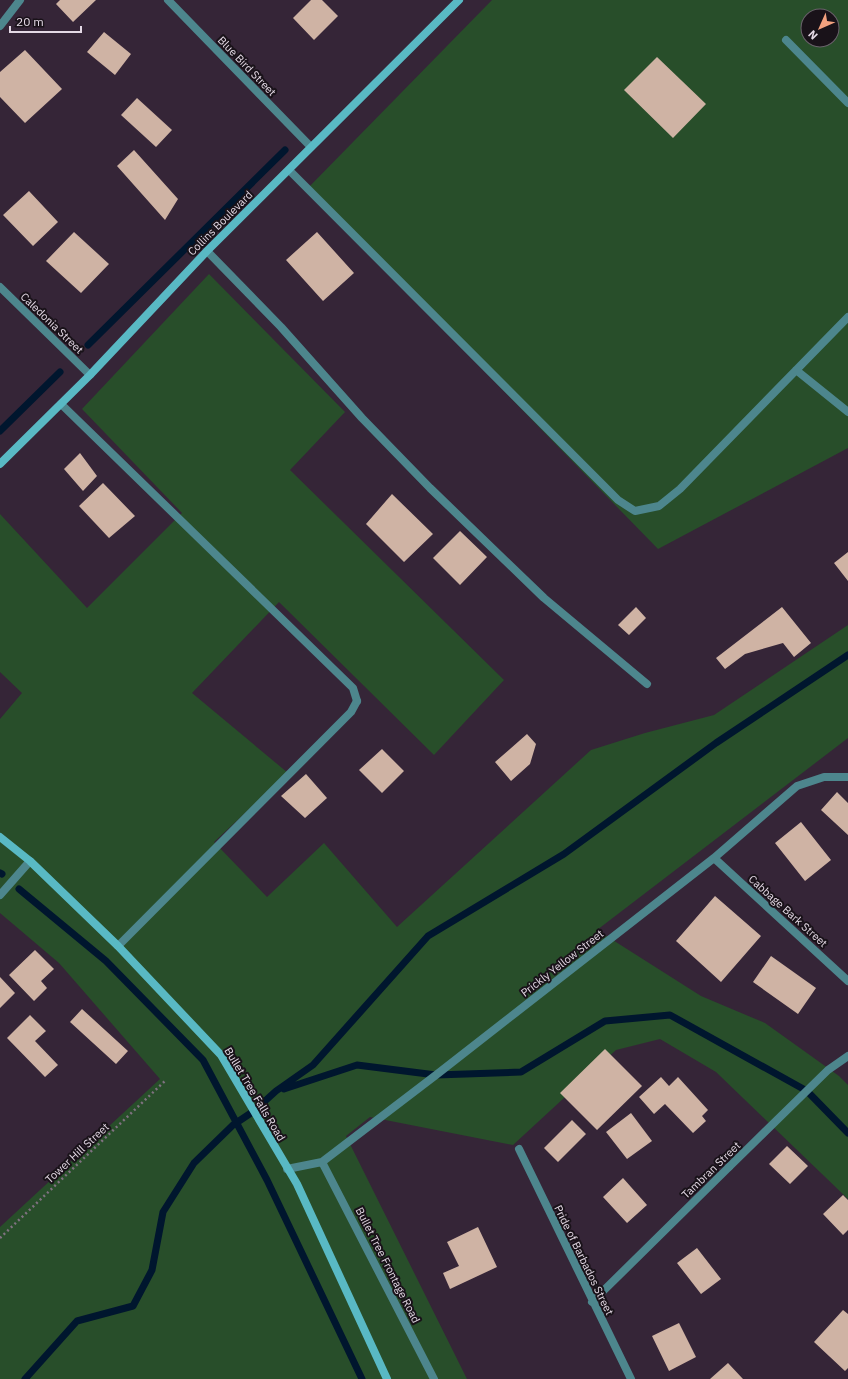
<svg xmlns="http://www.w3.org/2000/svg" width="848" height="1379" font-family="'IBM Plex Sans',sans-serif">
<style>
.green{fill:#284e2a;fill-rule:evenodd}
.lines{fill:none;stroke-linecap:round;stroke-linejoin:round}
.stream{stroke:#00162e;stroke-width:7}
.building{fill:#cfb3a4}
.path{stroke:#807281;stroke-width:2.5;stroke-dasharray:2 3;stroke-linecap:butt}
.lane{stroke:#4d868d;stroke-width:8}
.street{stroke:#4d868d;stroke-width:8}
.secondary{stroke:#59b9c4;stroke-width:8}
.labels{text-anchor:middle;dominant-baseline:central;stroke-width:4;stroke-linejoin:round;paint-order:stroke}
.street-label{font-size:11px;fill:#e4d9e5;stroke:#191219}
</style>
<rect width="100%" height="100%" fill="#352537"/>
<path class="green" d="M 492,0 L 848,0 L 848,448 L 658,549 L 307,189 ZM 808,16 L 832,16 L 832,40 L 808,40 Z
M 209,274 L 345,412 L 290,470 L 504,680 L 434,755 L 279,602 L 192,693 L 288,773 L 214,842 L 267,897 L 324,843 L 397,927 L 591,750 L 645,733 L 714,715 L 848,625 L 848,738 L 597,930 L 701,996 L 765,1023 L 839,1076 L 848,1085 L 848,1199 L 716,1072 L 660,1039 L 616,1050 L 513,1145 L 370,1117 L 346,1136 L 467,1379 L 0,1379 L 0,1227 L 160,1079 L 59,963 L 0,913 L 0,719 L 22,693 L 0,672 L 0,514 L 87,608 L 182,513 L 82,409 Z"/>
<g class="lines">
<path class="stream" d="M 88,345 L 285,150
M 0,431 L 60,372
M 0,873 L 2,874
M 19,889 L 106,961 L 203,1060 L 267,1180 L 362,1379
M 284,1089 L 357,1065 L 436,1075 L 521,1072 L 605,1021 L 670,1015 L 807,1091 L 848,1133
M 25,1379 L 77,1321 L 133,1306 L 152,1270 L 163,1212 L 194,1163 L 233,1125 L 254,1111 L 276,1091 L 313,1065 L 428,936 L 564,854 L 716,743 L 848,655"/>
</g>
<path class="building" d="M 60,0 L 96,0 L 73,22 L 56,4 Z
M 311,0 L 322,0 L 338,16 L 314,40 L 293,18 Z
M 104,32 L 131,54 L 115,75 L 87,52 Z
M 25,50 L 62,89 L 25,123 L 0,97 L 0,72 Z
M 657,57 L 706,104 L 673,138 L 624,90 Z
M 137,98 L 172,130 L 156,147 L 121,115 Z
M 134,150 L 178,199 L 165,220 L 117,166 Z
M 29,191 L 58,222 L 33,246 L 3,215 Z
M 74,232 L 109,264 L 81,293 L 46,261 Z
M 317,232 L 354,273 L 323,301 L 286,260 Z
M 80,453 L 97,476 L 83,491 L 64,469 Z
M 103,483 L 135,516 L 109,538 L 79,506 Z
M 392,494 L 433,534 L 404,562 L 366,524 Z
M 460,531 L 487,557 L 460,585 L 433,558 Z
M 848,552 L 848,581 L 834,563 Z
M 636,607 L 646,618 L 629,635 L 618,625 Z
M 782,607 L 811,643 L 794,657 L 783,643 L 745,654 L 725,669 L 716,658 Z
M 527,734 L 536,744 L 530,764 L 511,781 L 495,762 Z
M 382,749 L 404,771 L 382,793 L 359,770 Z
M 306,774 L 327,798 L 305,818 L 281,796 Z
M 837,792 L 848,803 L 848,835 L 821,810 Z
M 801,822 L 831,860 L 805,881 L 775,843 Z
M 715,896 L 761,936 L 721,982 L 676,941 Z
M 35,950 L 54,969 L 41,981 L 47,988 L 34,1001 L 9,975 Z
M 771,956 L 816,988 L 798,1014 L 753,982 Z
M 0,977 L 15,993 L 0,1008 Z
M 82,1009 L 128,1051 L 116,1064 L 70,1022 Z
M 30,1015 L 46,1031 L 35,1041 L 58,1065 L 45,1077 L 7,1038 Z
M 605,1049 L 642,1086 L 597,1130 L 560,1093 Z
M 661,1077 L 669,1086 L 678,1077 L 708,1110 L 702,1116 L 706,1121 L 693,1133 L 665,1104 L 654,1114 L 639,1097 Z
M 631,1113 L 652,1141 L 627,1159 L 606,1132 Z
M 572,1120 L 586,1134 L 558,1162 L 544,1148 Z
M 787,1146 L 808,1166 L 790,1184 L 769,1164 Z
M 623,1178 L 647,1205 L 627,1223 L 603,1197 Z
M 843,1195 L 848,1200 L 848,1230 L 843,1235 L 823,1214 Z
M 478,1227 L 497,1267 L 450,1289 L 443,1273 L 459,1266 L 447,1242 Z
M 697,1248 L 721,1279 L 701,1294 L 677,1263 Z
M 843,1310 L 848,1314 L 848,1368 L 845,1371 L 814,1342 Z
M 679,1323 L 696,1357 L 669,1371 L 652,1336 Z
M 728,1363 L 743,1379 L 710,1379 Z"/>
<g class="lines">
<path class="path" d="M 0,1238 L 166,1080"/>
<path class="lane" d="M 118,946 L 351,712 L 357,701
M 729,1167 L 828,1070 L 848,1056"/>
<path class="street" d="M 168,0 L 311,147
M 0,26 L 20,0
M 786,40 L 848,103
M 289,170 L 618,500 L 635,511 L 659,506 L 680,489 L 848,317
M 207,251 L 281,327 L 362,418 L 430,488 L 544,598 L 647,684
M 0,287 L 90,375
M 796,370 L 848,412
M 61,404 L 353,688 L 357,701
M 714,858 L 848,981
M 0,895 L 30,861
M 519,1149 L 631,1379
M 322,1162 L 434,1379
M 287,1169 L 322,1162 L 436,1075 L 714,858 L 797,786 L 824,777 L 848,777
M 592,1302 L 729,1167"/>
<path class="secondary" d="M 0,464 L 90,375 L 207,251 L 459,0
M 0,837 L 30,861 L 118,946 L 221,1055 L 297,1184 L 387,1379"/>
</g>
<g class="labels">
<g class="street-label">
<text transform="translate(247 66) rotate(46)">Blue Bird Street</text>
<text transform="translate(220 223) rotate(-45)">Collins Boulevard</text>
<text transform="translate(52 323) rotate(44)">Caledonia Street</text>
<text transform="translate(788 911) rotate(42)">Cabbage Bark Street</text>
<text transform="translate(562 963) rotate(-38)">Prickly Yellow Street</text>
<text transform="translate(255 1094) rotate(59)">Bullet Tree Falls Road</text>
<text transform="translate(77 1153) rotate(-43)">Tower Hill Street</text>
<text transform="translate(711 1170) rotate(-44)">Tambran Street</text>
<text transform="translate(584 1260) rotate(64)">Pride of Barbados Street</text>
<text transform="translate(388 1265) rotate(63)">Bullet Tree Frontage Road</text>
</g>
</g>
<g transform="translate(820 28) rotate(225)"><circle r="19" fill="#191219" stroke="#6a626b"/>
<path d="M0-3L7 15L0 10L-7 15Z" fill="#f2a17e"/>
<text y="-6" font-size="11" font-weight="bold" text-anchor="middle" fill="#e4d9e5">N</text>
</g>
<path d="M10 26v6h71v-6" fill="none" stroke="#e4d9e5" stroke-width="2"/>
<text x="16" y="26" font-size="12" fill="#e4d9e5" stroke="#191219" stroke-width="3" paint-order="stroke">20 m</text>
</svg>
